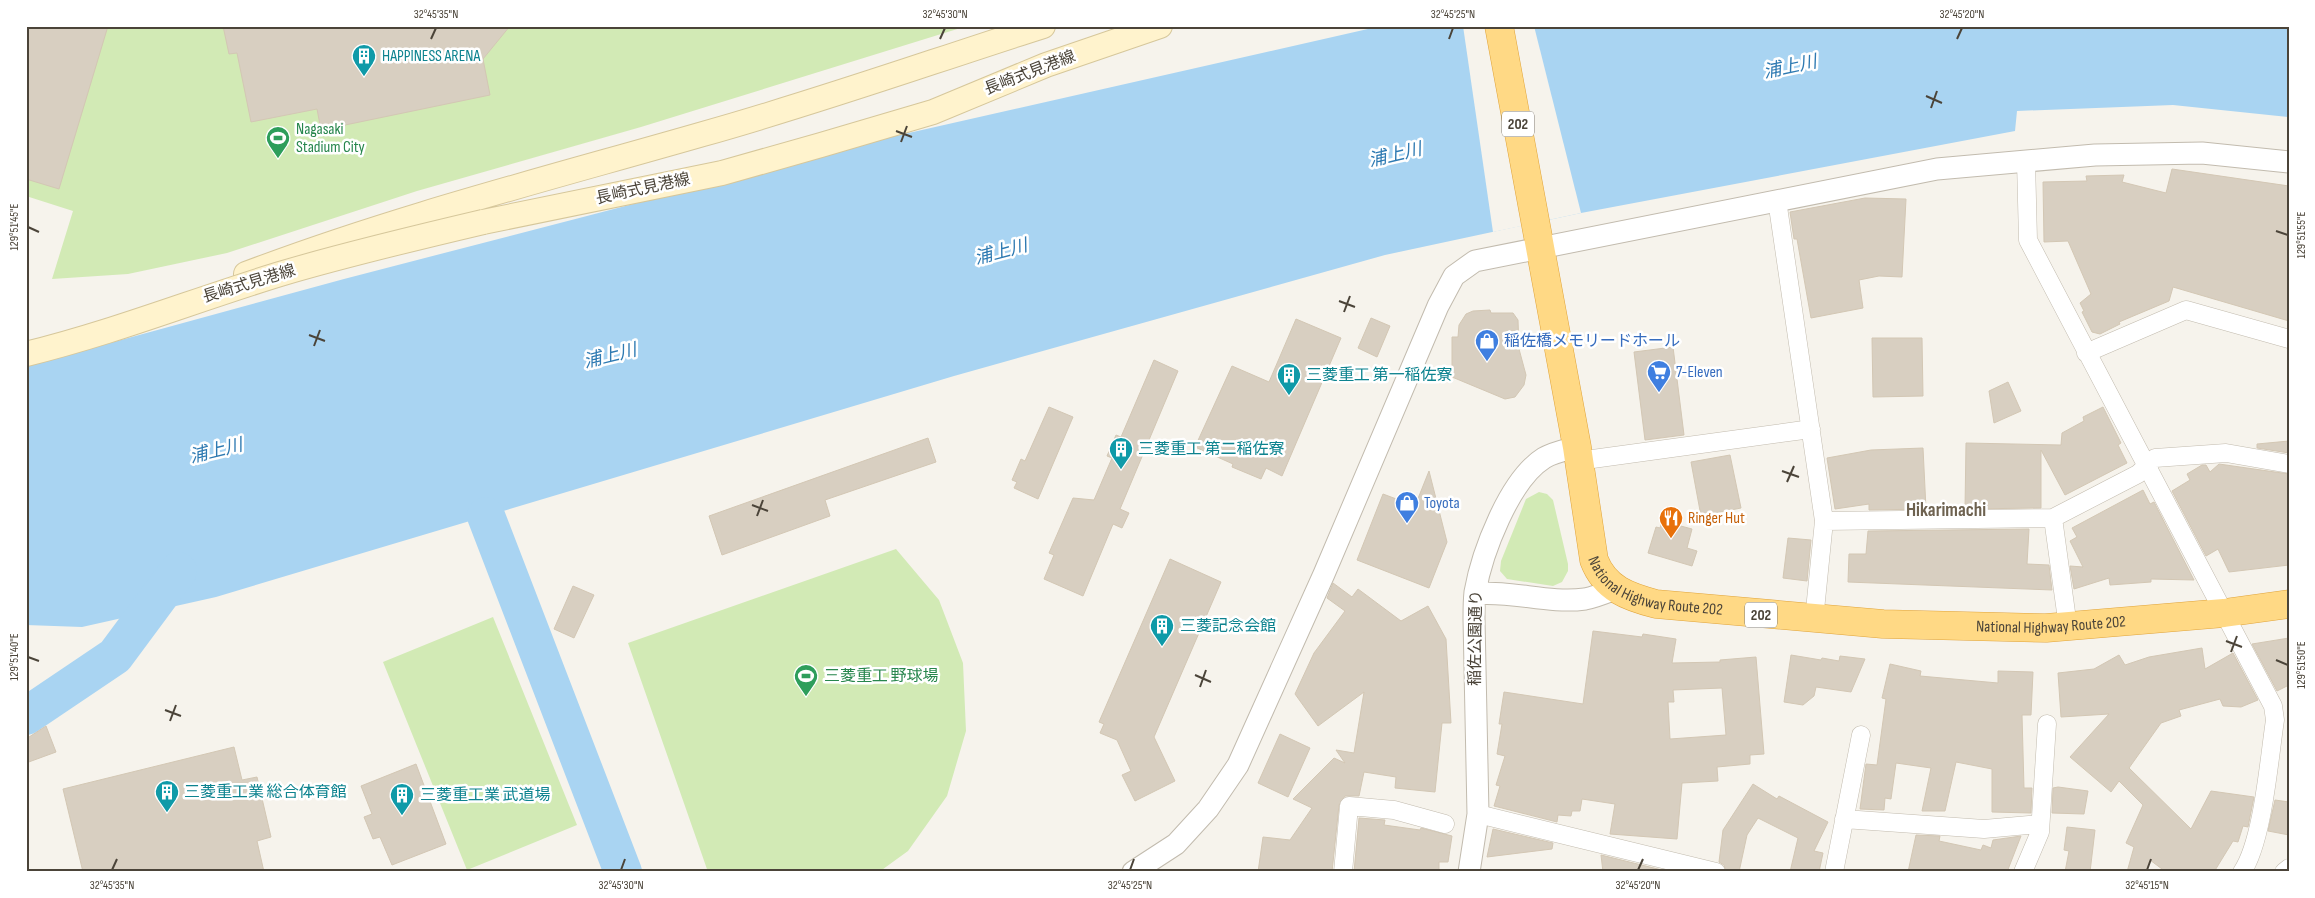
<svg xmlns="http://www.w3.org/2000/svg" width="2315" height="898" font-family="'Sofia Sans Condensed','Noto Sans JP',sans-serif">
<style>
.green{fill:#d2eab5}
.water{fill:#a9d4f2}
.pier{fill:#f6f3ec}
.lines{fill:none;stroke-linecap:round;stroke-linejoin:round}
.river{stroke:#a9d4f2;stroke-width:38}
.building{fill:#d8cfc1;stroke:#d3c7b4;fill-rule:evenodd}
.minor-casing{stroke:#c2bbae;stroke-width:19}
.tertiary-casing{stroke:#c2bbae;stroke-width:23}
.secondary-casing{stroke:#d6c79b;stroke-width:26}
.trunk-casing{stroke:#e0a43c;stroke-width:29}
.minor{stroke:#fff;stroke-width:18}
.tertiary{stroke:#fff;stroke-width:21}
.secondary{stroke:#fff3cd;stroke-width:24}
.trunk{stroke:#ffd985;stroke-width:28}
.secondary-bridge-casing{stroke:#d6c79b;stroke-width:26;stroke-linecap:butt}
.secondary-bridge{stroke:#fff3cd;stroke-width:24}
.ticks{fill:none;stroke:#4b4439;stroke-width:2}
.labels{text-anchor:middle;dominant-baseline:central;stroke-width:5;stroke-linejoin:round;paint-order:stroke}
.shield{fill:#fff;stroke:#817c74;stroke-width:1}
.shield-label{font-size:15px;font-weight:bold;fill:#4b4439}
.culture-label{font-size:16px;fill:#0d838f;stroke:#fff;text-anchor:start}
.street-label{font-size:16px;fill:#4b4439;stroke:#fff}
.leisure-label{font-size:16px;fill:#27864d;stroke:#fff;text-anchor:start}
.shop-label{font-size:16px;fill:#366cbe;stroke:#fff;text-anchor:start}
.food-label{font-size:16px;fill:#c56008;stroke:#fff;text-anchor:start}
.water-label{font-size:18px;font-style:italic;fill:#2e7ab2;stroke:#fff}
.quarter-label{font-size:19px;font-weight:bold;fill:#6e6250;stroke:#fff}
.neatline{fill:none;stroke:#4b4439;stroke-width:2}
.ticks-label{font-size:12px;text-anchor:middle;fill:#4b4439}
</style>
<rect width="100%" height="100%" fill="#f6f3ec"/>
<path class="green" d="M 26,26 L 967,26 L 641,127 L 417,191 L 227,253 L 128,274 L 52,279 L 73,211 L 26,196 Z
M 1539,492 L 1547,494 L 1553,500 L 1568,564 L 1568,571 L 1562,582 L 1553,586 L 1507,579 L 1500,571 L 1501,561 L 1526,499 Z
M 896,549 L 939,600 L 963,663 L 966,731 L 947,796 L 908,851 L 879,872 L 708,872 L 628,643 Z
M 493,617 L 577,825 L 467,870 L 383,662 Z"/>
<path class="water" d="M 1381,26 L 2289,26 L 2289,117 L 2173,105 L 2017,111 L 2015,131 L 1581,213 L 1385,255 L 954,376 L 216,597 L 82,627 L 26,625 L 26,366 L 344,279 L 891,137 Z"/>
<path class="pier" d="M 1463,26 L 1534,26 L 1581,213 L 1493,232 Z"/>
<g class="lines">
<path class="river" d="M 486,516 L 623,872
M 26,716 L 115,656 L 178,571"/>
</g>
<path class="building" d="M 26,26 L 108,26 L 59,189 L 26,179 Z
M 223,26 L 510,26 L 483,59 L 490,95 L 321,130 L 317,109 L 251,122 L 237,53 L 229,54 Z
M 2172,169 L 2289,186 L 2289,321 L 2173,287 L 2169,301 L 2119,322 L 2120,324 L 2100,334 L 2092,332 L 2082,312 L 2084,311 L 2080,303 L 2091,294 L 2068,241 L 2044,242 L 2043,182 L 2087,181 L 2086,176 L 2124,175 L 2122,182 L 2166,193 Z
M 1865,198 L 1906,199 L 1902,277 L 1879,276 L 1859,280 L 1863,308 L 1811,318 L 1797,239 L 1794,239 L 1790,212 Z
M 1490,310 L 1491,313 L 1513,313 L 1518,320 L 1519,349 L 1526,375 L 1524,385 L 1515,397 L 1505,399 L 1452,377 L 1452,337 L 1458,337 L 1459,325 L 1466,314 L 1473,311 Z
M 1371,318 L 1390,326 L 1377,357 L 1358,348 Z
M 1296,319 L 1341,338 L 1282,476 L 1266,468 L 1261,479 L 1232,467 L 1233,464 L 1195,447 L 1232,366 L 1269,382 Z
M 1872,338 L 1922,338 L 1923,396 L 1873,397 Z
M 1673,347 L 1684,435 L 1645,440 L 1634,352 Z
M 1154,360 L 1178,371 L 1120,509 L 1129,513 L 1122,528 L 1113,524 L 1083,596 L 1044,579 L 1054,555 L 1049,553 L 1073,498 L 1094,500 L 1112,458 L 1107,456 L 1116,435 L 1121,437 Z
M 2008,382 L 2021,411 L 1994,423 L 1989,391 Z
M 1049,407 L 1073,417 L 1038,499 L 1014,488 L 1017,482 L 1012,480 L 1021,459 L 1025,461 Z
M 2103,407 L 2121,443 L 2118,445 L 2127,463 L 2065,495 L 2041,450 L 2041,508 L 1965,509 L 1966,443 L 2061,445 L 2062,433 L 2084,421 L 2083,417 Z
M 928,438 L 936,462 L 825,500 L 830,516 L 722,555 L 709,516 Z
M 2289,441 L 2289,453 L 2257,448 L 2257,444 Z
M 1923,448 L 1926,509 L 1869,510 L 1869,504 L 1835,509 L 1827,458 L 1871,450 Z
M 1730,455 L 1741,508 L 1701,516 L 1691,462 Z
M 2219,464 L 2289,474 L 2289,565 L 2229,572 L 2218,549 L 2206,556 L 2172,491 L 2190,480 L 2187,474 L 2202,465 L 2206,465 L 2210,472 Z
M 1429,471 L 1447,542 L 1429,588 L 1357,560 L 1383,494 L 1415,506 Z
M 2143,490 L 2150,504 L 2154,502 L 2194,580 L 2151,579 L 2151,582 L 2110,585 L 2109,578 L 2074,589 L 2070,566 L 2083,567 L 2070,541 L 2077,537 L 2072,528 Z
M 1662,521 L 1692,529 L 1687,548 L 1697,551 L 1692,566 L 1648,553 L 1656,527 L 1660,528 Z
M 2029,529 L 2027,564 L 2049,565 L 2052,590 L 1848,582 L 1849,554 L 1866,554 L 1868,531 Z
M 1788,538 L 1811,540 L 1807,581 L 1783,578 Z
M 1170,559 L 1221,582 L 1154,737 L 1175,781 L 1135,801 L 1122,775 L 1131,771 L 1117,740 L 1100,733 L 1104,724 L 1099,722 Z
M 1333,583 L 1352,597 L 1358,589 L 1401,621 L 1428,606 L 1446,639 L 1451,723 L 1442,723 L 1435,792 L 1395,788 L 1396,777 L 1364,772 L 1359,796 L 1345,796 L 1339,805 L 1332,872 L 1258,872 L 1263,837 L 1290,840 L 1312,808 L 1293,799 L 1334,758 L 1345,763 L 1336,750 L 1354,753 L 1364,692 L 1318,726 L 1295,694 L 1314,653 L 1345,611 L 1327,598 Z
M 573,586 L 594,595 L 574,638 L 554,629 Z
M 1593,631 L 1642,637 L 1643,634 L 1676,639 L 1672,663 L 1720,662 L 1720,660 L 1756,657 L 1764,754 L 1750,755 L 1750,764 L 1717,767 L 1718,781 L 1682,783 L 1677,839 L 1610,834 L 1615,804 L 1582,799 L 1580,811 L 1572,811 L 1571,816 L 1558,815 L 1557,822 L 1494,806 L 1500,786 L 1496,785 L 1505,756 L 1497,754 L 1502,724 L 1499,724 L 1504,692 L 1583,704 ZM 1722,688 L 1726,735 L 1670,739 L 1668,702 L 1674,702 L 1673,690 Z
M 2289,638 L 2289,685 L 2277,691 L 2252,644 Z
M 2202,648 L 2205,669 L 2233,653 L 2258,700 L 2241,707 L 2223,706 L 2220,699 L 2179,710 L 2181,716 L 2161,723 L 2129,768 L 2191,829 L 2211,791 L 2254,797 L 2248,827 L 2243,826 L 2238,842 L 2233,841 L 2214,872 L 2166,872 L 2150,860 L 2146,872 L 2127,872 L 2134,847 L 2126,843 L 2143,805 L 2119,781 L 2111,792 L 2070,757 L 2109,714 L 2061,717 L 2058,673 L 2094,669 L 2119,655 L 2125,665 L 2149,657 Z
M 1791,655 L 1821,660 L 1822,658 L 1839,661 L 1840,656 L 1865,659 L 1851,692 L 1816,687 L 1814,696 L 1803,705 L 1784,702 Z
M 1890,664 L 1921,671 L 1920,676 L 1998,683 L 1998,671 L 2033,672 L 2031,715 L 2022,715 L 2024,788 L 2032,788 L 2031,813 L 1992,812 L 1992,769 L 1956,762 L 1945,811 L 1922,811 L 1931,768 L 1896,763 L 1891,799 L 1885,798 L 1884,810 L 1860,809 L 1866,764 L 1877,765 L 1886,699 L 1882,698 Z
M 46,726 L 56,752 L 26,763 L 26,739 Z
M 1280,734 L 1310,748 L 1288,797 L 1258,783 Z
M 234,747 L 242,780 L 257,777 L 271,837 L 257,841 L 264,872 L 83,872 L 63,789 Z
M 416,764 L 446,844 L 392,865 L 380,837 L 373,839 L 364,817 L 372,814 L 361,786 Z
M 1753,784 L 1777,799 L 1779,796 L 1828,822 L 1814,851 L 1823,853 L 1819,872 L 1790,872 L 1798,838 L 1758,818 L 1747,835 L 1739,872 L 1726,872 L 1724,865 L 1719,862 L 1723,830 Z
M 2058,787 L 2088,791 L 2084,814 L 2052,813 L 2053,788 Z
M 2275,800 L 2289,802 L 2289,835 L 2268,831 Z
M 1359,818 L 1385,820 L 1384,825 L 1420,830 L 1421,828 L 1452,836 L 1448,862 L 1439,862 L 1439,872 L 1354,872 Z
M 2067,827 L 2095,830 L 2090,872 L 2065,872 L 2069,851 L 2064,850 Z
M 1493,829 L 1553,843 L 1552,849 L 1487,857 Z
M 1916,835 L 1940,836 L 1939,841 L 1981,850 L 1983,845 L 1991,848 L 1993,840 L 2021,836 L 2007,872 L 1908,872 Z
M 1601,855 L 1670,872 L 1603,872 Z"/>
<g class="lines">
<g class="minor-casing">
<path id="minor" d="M 2026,161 L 2028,240 L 2273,706 L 2275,720 C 2269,759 2263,841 2242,872
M 1777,200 L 1824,521 L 1814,620
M 2086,353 L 2186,310 L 2289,339
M 1578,461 L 1811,429
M 2053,518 L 2068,627
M 1824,521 L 2053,518 L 2138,474 L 2155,458 L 2226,453 L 2289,464
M 1478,814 L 1716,872
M 1844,819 L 1984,829 L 2040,824
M 1343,872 L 1349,806 L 1394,810 L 1445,824
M 1834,872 L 1861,735
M 2023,872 L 2040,832 L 2047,724
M 2284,872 L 2289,868"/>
</g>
<g class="tertiary-casing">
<path id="tertiary" d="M 1475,594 C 1511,590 1548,604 1585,599 C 1595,597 1605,593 1615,589
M 1133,872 L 1176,844 L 1208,809 L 1238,765 L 1324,574 L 1438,306 L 1454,276 L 1475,261 L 1937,169 L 2095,155 L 2202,153 L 2289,162
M 1469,872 L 1478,814 L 1474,619 C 1474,610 1474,601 1475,592 C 1482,553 1509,480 1544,458 C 1554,452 1566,450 1577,447"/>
</g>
<g class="secondary-casing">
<path id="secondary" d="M 483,222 L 722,173 L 821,145 L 933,112 L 1046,65 L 1160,26
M 246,274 C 396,217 550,178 703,134 C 818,102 930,62 1043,26"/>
</g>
<g class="trunk-casing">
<g id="trunk">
<path id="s1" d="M 1499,26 L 1577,447 L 1594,560 C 1605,589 1629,597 1656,604 L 1883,624 L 2046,628 L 2224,613 L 2289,604"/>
</g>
</g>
<use href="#minor" class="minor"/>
<use href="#tertiary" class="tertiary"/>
<use href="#secondary" class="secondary"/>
<use href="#trunk" class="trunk"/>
<g class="secondary-bridge-casing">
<path id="secondary-bridge" d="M 26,354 C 112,333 195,300 280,274 C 347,254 415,238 483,222"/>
</g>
<use href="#secondary-bridge" class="secondary-bridge"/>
</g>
<path class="ticks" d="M 431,39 L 436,28M 940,39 L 945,28M 1449,39 L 1453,28M 1957,39 L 1962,28M 1926,96 L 1942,103M 1931,108 L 1937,91M 896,131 L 912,137M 901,142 L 907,126M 28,227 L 39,232M 2276,231 L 2288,235M 1339,301 L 1355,307M 1344,312 L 1350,296M 309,335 L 325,341M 314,346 L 320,330M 1782,471 L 1799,477M 1787,482 L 1794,466M 752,505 L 768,511M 757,516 L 763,500M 2226,641 L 2242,647M 2231,652 L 2237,636M 28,657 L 39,661M 2276,660 L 2288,665M 1195,675 L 1211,682M 1200,687 L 1206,670M 165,710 L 181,716M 170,721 L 176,705M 112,870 L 117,859M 621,870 L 625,859M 1130,870 L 1134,859M 1638,870 L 1643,859M 2147,870 L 2151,859"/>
<defs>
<g id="building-pin" transform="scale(1.25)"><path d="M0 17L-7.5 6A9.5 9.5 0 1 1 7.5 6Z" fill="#0f9aa8" stroke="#fff"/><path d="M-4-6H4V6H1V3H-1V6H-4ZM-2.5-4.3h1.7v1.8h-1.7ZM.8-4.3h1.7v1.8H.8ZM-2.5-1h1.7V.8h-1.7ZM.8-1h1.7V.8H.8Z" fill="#fff"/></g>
<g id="stadium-pin" transform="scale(1.25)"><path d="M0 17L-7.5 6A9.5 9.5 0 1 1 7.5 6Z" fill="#2e9e5b" stroke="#fff"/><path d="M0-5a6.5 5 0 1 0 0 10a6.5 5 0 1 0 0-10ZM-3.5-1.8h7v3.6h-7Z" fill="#fff"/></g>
<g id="shop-pin" transform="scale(1.25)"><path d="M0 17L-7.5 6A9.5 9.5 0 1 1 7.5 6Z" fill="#3f7fe0" stroke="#fff"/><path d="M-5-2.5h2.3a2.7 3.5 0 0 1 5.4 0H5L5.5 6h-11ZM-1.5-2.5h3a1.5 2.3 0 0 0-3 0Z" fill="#fff"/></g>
<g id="supermarket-pin" transform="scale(1.25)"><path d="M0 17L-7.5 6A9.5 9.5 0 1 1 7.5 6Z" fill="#3f7fe0" stroke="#fff"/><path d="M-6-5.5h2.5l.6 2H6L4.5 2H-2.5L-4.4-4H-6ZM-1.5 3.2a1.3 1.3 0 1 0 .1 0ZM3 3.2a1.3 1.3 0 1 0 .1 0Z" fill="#fff"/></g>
<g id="restaurant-pin" transform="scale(1.25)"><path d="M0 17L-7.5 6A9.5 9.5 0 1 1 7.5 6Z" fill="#e8710a" stroke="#fff"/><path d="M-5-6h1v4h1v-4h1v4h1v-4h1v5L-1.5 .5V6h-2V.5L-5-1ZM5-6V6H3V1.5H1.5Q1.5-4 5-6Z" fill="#fff"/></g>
</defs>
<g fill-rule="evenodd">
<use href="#building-pin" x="364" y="56"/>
<use href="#stadium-pin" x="278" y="138"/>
<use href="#shop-pin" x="1487" y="341"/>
<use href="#supermarket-pin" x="1659" y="372"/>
<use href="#building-pin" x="1289" y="375"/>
<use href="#building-pin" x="1121" y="449"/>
<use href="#shop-pin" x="1407" y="503"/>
<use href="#restaurant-pin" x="1671" y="518"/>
<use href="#building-pin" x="1162" y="626"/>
<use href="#stadium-pin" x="806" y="676"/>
<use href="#building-pin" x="167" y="792"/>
<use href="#building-pin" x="402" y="795"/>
</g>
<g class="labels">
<g class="shield">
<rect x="1502" y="111.5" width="32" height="25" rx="4"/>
<rect x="1745" y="602.5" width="32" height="25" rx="4"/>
</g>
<g class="shield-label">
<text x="1518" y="124">202</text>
<text x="1761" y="615">202</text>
</g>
<g class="culture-label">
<text x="382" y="56">HAPPINESS ARENA</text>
<text x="1306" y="375">三菱重工 第一稲佐寮</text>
<text x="1138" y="449">三菱重工 第二稲佐寮</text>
<text x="1180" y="626">三菱記念会館</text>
<text x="184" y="792">三菱重工業 総合体育館</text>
<text x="420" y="795">三菱重工業 武道場</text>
</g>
<g class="street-label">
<text transform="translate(1030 73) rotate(-21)">長崎式見港線</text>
<text transform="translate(643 189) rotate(-12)">長崎式見港線</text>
<text transform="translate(249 284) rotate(-17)">長崎式見港線</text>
<text stroke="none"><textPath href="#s1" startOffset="614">National Highway Route 202</textPath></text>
<text stroke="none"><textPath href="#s1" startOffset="1018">National Highway Route 202</textPath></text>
<text transform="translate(1476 638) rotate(-89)">稲佐公園通り</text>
</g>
<g class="leisure-label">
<text x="296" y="129">Nagasaki<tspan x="296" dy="18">Stadium City</tspan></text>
<text x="824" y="676">三菱重工 野球場</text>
</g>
<g class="shop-label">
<text x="1504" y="341">稲佐橋メモリードホール</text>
<text x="1676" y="372">7-Eleven</text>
<text x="1424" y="503">Toyota</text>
</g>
<g class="food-label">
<text x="1688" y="518">Ringer Hut</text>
</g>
<g class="water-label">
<text transform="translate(1790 67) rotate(-12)">浦上川</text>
<text transform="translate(1395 155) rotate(-13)">浦上川</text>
<text transform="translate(1001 252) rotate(-15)">浦上川</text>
<text transform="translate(610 356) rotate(-14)">浦上川</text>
<text transform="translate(216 451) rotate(-14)">浦上川</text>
</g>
<g class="quarter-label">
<text x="1946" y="510">Hikarimachi</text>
</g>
</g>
<rect width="2315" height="898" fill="none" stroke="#ffffff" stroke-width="55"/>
<rect x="28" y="28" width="2260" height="842" class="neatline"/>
<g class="ticks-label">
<text x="436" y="18">32°45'35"N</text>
<text x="945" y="18">32°45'30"N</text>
<text x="1453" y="18">32°45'25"N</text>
<text x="1962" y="18">32°45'20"N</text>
<text transform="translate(14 227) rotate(-90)" y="4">129°51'45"E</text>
<text transform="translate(2301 235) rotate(-90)" y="4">129°51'55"E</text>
<text transform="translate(14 657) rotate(-90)" y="4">129°51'40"E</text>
<text transform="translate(2301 665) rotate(-90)" y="4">129°51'50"E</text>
<text x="112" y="889">32°45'35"N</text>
<text x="621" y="889">32°45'30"N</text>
<text x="1130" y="889">32°45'25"N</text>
<text x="1638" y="889">32°45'20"N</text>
<text x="2147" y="889">32°45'15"N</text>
</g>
</svg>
